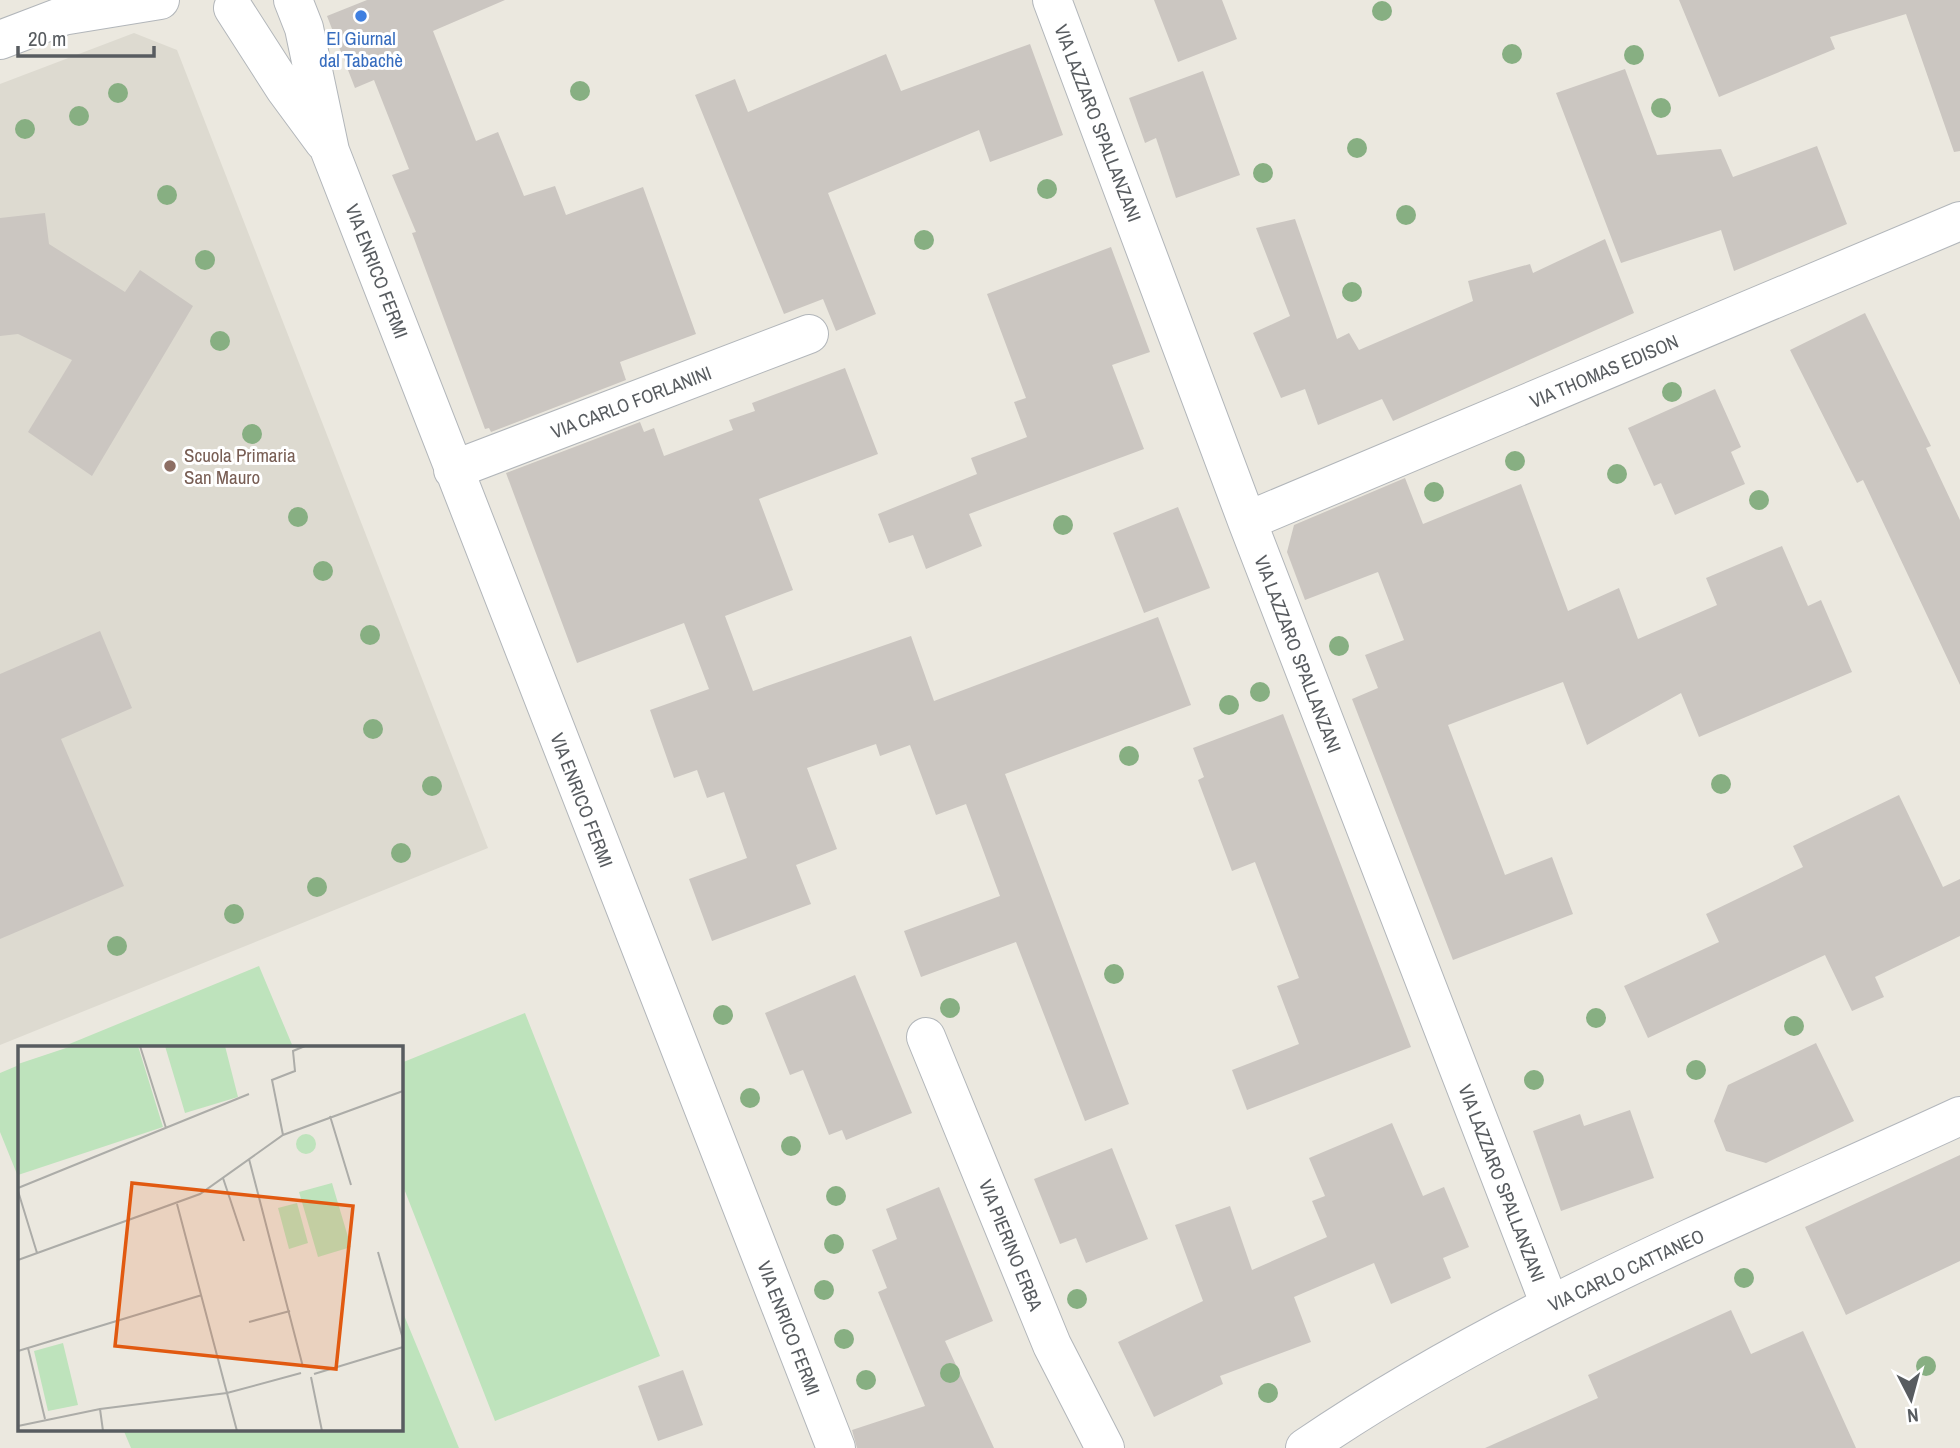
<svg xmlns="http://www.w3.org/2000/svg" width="1960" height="1448" font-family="'Archivo Narrow',sans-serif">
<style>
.education{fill:#dddad0}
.green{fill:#bee3bc}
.building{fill:#cbc6c1}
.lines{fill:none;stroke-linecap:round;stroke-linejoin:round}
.street-casing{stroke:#b2b6ba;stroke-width:40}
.secondary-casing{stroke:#b3b7bc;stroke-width:40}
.street{stroke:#fff;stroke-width:38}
.secondary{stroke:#fff;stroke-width:38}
.tree{fill:#87af82}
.shop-dot{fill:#3f7fe0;stroke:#fff;stroke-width:2.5}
.education-dot{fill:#8d6e63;stroke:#fff;stroke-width:2.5}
.labels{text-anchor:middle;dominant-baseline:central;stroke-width:6;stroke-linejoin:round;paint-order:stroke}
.shop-label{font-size:19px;fill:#366cbe;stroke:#fff}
.street-label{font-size:19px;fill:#585c60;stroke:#fff}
.education-label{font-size:19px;fill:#785e54;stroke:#fff;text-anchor:start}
.inset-road{fill:none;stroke:#acaca8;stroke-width:2}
.view{fill:#e15910;fill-opacity:0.15;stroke:#e15910;stroke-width:3.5}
.inset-edge{fill:none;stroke:#585c60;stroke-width:3.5}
</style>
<rect width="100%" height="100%" fill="#ebe8df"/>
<path class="education" d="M 134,33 L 177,50 L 488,848 L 0,1045 L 0,84 Z"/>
<path class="green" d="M 259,966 L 293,1047 L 62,1047 Z
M 525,1013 L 660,1356 L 495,1421 L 401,1181 L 401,1063 Z
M 19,1065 L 19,1179 L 0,1132 L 0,1073 Z
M 401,1308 L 459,1448 L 131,1448 L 123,1429 L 401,1429 Z"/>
<path class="building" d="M 367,0 L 505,0 L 433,31 L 476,141 L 498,132 L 524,196 L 555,186 L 566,215 L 643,187 L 696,334 L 620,362 L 626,380 L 491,432 L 489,428 L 485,429 L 412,233 L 416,232 L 392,175 L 409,169 L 374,80 L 355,88 L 327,16 Z
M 1154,0 L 1222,0 L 1237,39 L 1178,62 Z
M 1679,0 L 1960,0 L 1960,151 L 1954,152 L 1906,14 L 1830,37 L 1835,49 L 1719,97 Z
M 1030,44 L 1063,135 L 990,162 L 979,130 L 828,193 L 876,314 L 836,331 L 823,299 L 784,314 L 695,95 L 735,79 L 748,112 L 886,54 L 901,91 Z
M 1625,69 L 1657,155 L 1721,149 L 1733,177 L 1817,146 L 1847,224 L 1734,271 L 1721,230 L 1621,263 L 1556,93 Z
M 1203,71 L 1240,175 L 1176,198 L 1156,138 L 1145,143 L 1129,98 Z
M 45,213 L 49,244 L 125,292 L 140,270 L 193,306 L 92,476 L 28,432 L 72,360 L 18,334 L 0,336 L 0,218 Z
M 1295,219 L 1337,339 L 1349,333 L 1359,350 L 1473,301 L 1468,281 L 1530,264 L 1533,273 L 1605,239 L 1634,313 L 1393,421 L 1382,399 L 1318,425 L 1305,389 L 1281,398 L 1253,333 L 1290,316 L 1256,228 Z
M 1111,247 L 1150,352 L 1112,365 L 1144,449 L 969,514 L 982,546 L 926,569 L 913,535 L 889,543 L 878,514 L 977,474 L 971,458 L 1027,437 L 1014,402 L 1026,398 L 987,294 Z
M 1865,313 L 1931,446 L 1926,448 L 1960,520 L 1960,685 L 1863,480 L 1857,483 L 1790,350 Z
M 845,368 L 878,454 L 759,499 L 793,590 L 725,616 L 753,691 L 911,636 L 934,701 L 1158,617 L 1191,705 L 1005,774 L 1129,1104 L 1085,1121 L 1016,942 L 921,977 L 904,931 L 1000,896 L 966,804 L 936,815 L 910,745 L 880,756 L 876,744 L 807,768 L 837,849 L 796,865 L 811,904 L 712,941 L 689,879 L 747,858 L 724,792 L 707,798 L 697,770 L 674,778 L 650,710 L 709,689 L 684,623 L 577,663 L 506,473 L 640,422 L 644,432 L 654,428 L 664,456 L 733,430 L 729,420 L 755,411 L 752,403 Z
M 1715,389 L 1741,447 L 1731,452 L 1745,484 L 1675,515 L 1661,483 L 1654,486 L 1628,428 Z
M 1405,478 L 1423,524 L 1521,484 L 1568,611 L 1619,588 L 1638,639 L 1717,605 L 1706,578 L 1782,546 L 1808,606 L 1821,600 L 1852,672 L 1699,737 L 1681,693 L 1587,745 L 1563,682 L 1448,725 L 1505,875 L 1552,857 L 1573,914 L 1453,960 L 1352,699 L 1378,688 L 1365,655 L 1404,640 L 1378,572 L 1305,600 L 1287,552 L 1294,525 Z
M 1178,507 L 1210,588 L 1144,613 L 1113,533 Z
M 100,631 L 132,708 L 61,739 L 124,886 L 0,939 L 0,674 Z
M 1283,714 L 1411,1047 L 1247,1110 L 1232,1070 L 1299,1044 L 1277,986 L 1299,978 L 1255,862 L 1232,871 L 1198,780 L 1204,777 L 1193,748 Z
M 1899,795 L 1943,887 L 1960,879 L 1960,936 L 1875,977 L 1884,997 L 1852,1011 L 1825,955 L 1648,1038 L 1624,986 L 1719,942 L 1706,914 L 1803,867 L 1793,846 Z
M 855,975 L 912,1113 L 846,1140 L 842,1130 L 829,1135 L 803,1070 L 790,1075 L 765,1013 Z
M 1816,1043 L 1854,1121 L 1766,1163 L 1726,1151 L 1714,1121 L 1728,1085 Z
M 1630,1110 L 1654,1178 L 1561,1211 L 1533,1131 L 1580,1114 L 1584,1126 Z
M 1392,1123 L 1423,1196 L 1444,1187 L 1469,1247 L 1443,1258 L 1451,1278 L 1391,1304 L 1374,1263 L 1294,1297 L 1311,1342 L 1220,1376 L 1223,1384 L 1154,1417 L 1118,1342 L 1203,1301 L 1175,1225 L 1230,1206 L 1252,1270 L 1327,1237 L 1312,1201 L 1325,1196 L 1309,1158 Z
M 1112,1148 L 1148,1239 L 1086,1263 L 1076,1238 L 1060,1244 L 1034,1179 Z
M 1960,1155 L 1960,1261 L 1846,1315 L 1805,1227 Z
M 939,1187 L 993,1321 L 945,1341 L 994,1448 L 857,1448 L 852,1430 L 925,1406 L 878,1292 L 887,1288 L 872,1250 L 897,1239 L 886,1209 Z
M 1731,1310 L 1751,1354 L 1803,1331 L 1856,1448 L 1485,1448 L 1598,1398 L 1588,1375 Z
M 683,1370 L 703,1425 L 658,1441 L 638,1386 Z"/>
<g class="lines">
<g class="street-casing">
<path id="street" d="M 293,0 L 304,28 L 330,151 L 836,1448
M 1052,0 L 1247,521 L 1550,1305
M 233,8 L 285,89 L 324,142
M 68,15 L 160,0
M 0,40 L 63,16 L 93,0
M 453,470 L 809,334
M 1247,521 L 1960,221
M 926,1037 L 1052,1345 L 1105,1448"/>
</g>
<g class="secondary-casing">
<path id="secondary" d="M 1305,1448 C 1507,1310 1739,1218 1960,1116"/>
</g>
<use href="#street" class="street"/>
<use href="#secondary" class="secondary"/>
</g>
<g class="tree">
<circle cx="1382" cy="11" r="10"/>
<circle cx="1512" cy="54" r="10"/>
<circle cx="1634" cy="55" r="10"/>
<circle cx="580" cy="91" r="10"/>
<circle cx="118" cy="93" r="10"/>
<circle cx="1661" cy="108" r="10"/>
<circle cx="79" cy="116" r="10"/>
<circle cx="25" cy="129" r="10"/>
<circle cx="1357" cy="148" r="10"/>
<circle cx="1263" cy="173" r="10"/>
<circle cx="1047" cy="189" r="10"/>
<circle cx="167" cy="195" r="10"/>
<circle cx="1406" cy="215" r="10"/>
<circle cx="924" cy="240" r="10"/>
<circle cx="205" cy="260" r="10"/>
<circle cx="1352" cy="292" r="10"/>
<circle cx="220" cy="341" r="10"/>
<circle cx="1672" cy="392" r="10"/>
<circle cx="252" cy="434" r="10"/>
<circle cx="1515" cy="461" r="10"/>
<circle cx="1617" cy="474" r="10"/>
<circle cx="1434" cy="492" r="10"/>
<circle cx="1759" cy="500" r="10"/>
<circle cx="298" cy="517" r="10"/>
<circle cx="1063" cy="525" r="10"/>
<circle cx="323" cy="571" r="10"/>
<circle cx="370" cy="635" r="10"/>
<circle cx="1339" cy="646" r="10"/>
<circle cx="1260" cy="692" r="10"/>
<circle cx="1229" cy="705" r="10"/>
<circle cx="373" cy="729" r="10"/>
<circle cx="1129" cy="756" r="10"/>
<circle cx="1721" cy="784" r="10"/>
<circle cx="432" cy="786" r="10"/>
<circle cx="401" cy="853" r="10"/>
<circle cx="317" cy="887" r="10"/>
<circle cx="234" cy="914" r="10"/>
<circle cx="117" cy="946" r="10"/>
<circle cx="1114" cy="974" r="10"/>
<circle cx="950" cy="1008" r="10"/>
<circle cx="723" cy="1015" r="10"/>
<circle cx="1596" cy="1018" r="10"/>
<circle cx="1794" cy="1026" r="10"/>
<circle cx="1696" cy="1070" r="10"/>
<circle cx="1534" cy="1080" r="10"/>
<circle cx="750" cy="1098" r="10"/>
<circle cx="791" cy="1146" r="10"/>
<circle cx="836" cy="1196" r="10"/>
<circle cx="834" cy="1244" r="10"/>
<circle cx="1744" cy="1278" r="10"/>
<circle cx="824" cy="1290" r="10"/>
<circle cx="1077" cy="1299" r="10"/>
<circle cx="844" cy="1339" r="10"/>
<circle cx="1926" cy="1366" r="10"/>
<circle cx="950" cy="1373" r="10"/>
<circle cx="866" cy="1380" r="10"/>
<circle cx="1268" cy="1393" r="10"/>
</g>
<circle class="shop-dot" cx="361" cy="16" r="7"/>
<circle class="education-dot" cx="170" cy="466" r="7"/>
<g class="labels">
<g class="shop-label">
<text x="361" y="38">El Giurnal<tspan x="361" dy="22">dal Tabachè</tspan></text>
</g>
<g class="street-label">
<text transform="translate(1098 123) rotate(69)">VIA LAZZARO SPALLANZANI</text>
<text transform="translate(377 271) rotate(69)">VIA ENRICO FERMI</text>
<text transform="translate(1604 371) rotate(-23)">VIA THOMAS EDISON</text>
<text transform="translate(631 402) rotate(-21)">VIA CARLO FORLANINI</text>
<text transform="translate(1298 654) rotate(69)">VIA LAZZARO SPALLANZANI</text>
<text transform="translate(582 800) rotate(69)">VIA ENRICO FERMI</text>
<text transform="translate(1502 1183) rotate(69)">VIA LAZZARO SPALLANZANI</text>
<text transform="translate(1011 1245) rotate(68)">VIA PIERINO ERBA</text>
<text transform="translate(1626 1270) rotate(-25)">VIA CARLO CATTANEO</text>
<text transform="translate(789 1328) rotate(69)">VIA ENRICO FERMI</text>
</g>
<g class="education-label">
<text x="184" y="455">Scuola Primaria<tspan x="184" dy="22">San Mauro</tspan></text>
</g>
</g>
<g transform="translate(18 1046)">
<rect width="385" height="385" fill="#ebe8df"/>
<path d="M 54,0 L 120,0 L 145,81 L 0,129 L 0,18 ZM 147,0 L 207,0 L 220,51 L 167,67 ZM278 98a10 10 0 1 1 20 0a10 10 0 1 1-20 0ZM 314,137 L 333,201 L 300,211 L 281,146 ZM 279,157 L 290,197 L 271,203 L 260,162 ZM 45,297 L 60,359 L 30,365 L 16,305 Z" fill="#bee3bc"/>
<path class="inset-road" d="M 122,0 L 148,82M 312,70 L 333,139M 265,89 L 254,34 L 277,25 L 275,5 L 287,0M 231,113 L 285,321M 205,132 L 226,195M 0,142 L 231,48M 0,145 L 19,207M 159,158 L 219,385M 360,206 L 385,293M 0,214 L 182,148 L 265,89 L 385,45M 231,276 L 272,265M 10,302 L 27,373M 0,305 L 184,249M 296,328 L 385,301M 293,331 L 304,385M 82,363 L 85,385M 0,380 L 82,363 L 209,347 L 283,327"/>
<path class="view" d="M 114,137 L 335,160 L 318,323 L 97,300 Z"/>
<rect width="385" height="385" class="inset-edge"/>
</g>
<g transform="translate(1911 1399) rotate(174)" stroke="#ffffff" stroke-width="5" paint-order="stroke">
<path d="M0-5L12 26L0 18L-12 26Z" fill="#585c60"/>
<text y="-10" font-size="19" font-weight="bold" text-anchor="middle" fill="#585c60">N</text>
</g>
<path d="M18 46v10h136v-10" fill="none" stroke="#585c60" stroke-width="3.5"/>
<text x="28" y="46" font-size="21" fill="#585c60" stroke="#ffffff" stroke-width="5" paint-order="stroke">20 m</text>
</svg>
